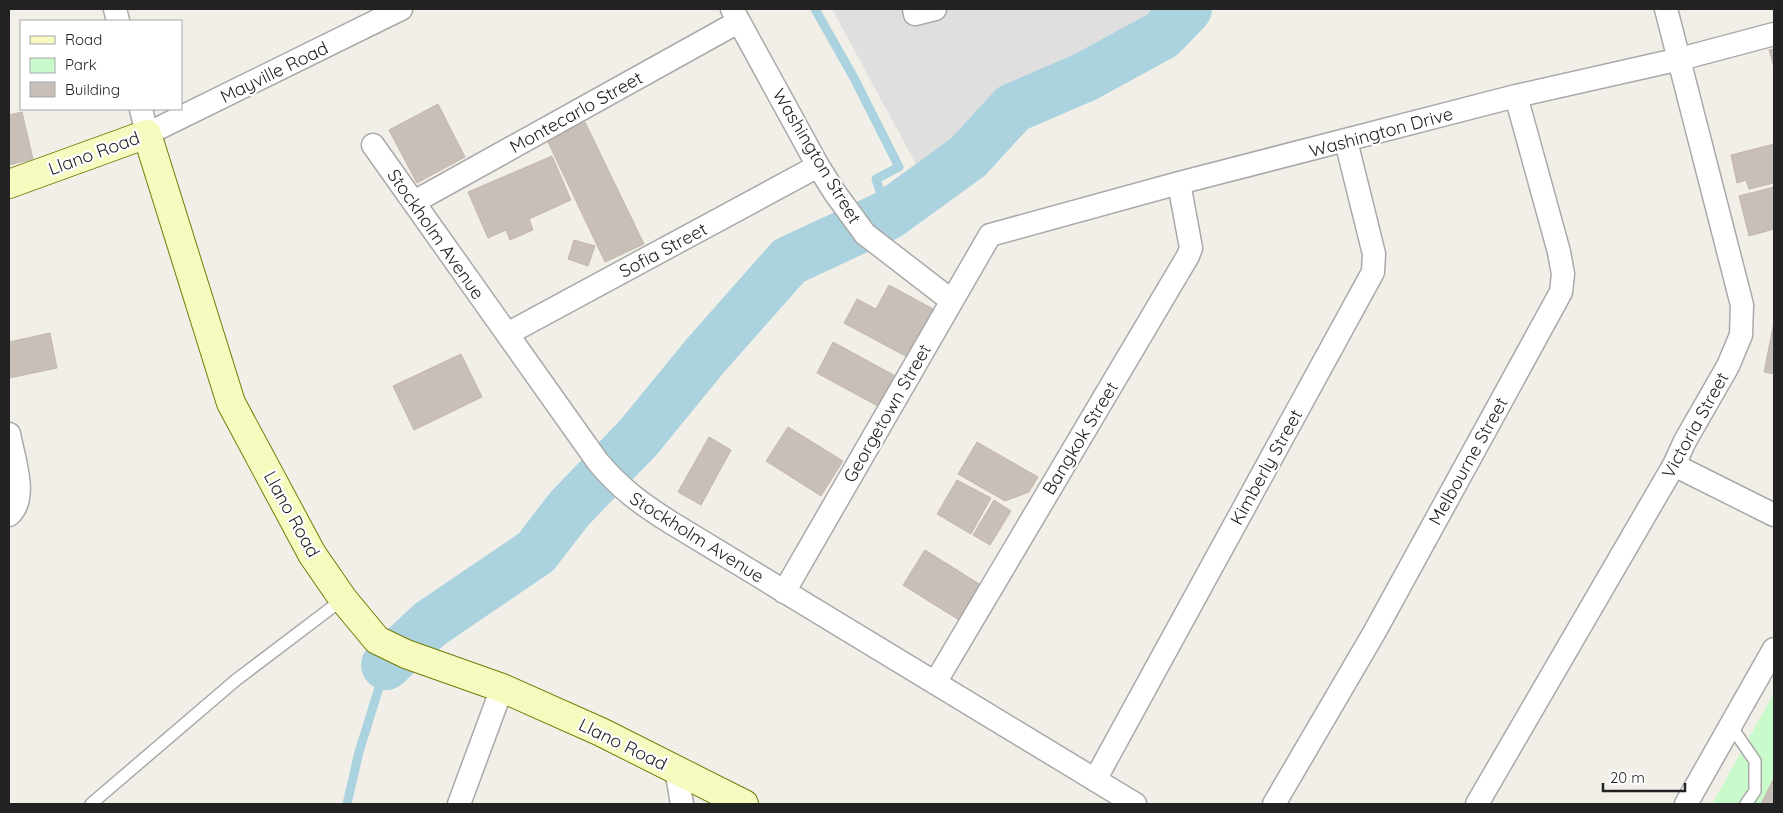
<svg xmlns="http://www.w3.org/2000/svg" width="1783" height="813" font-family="Quicksand,sans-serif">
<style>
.residential{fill:#e0dfdf}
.park{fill:#c8facc}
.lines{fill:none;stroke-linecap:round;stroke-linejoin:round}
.stream{stroke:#aad3df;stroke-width:9}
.river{stroke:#aad3df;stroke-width:50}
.building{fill:#c7bfb8;stroke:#c4b6ab}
.service-casing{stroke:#a9a9a9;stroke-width:14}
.minor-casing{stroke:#a9a9a9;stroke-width:25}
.secondary-casing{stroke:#707d05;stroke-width:30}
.service{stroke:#fff;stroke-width:11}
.minor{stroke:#fff;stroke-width:22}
.secondary{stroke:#f7fabf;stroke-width:28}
.labels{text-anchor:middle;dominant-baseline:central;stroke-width:4.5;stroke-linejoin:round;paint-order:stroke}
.street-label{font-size:18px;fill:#222;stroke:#fff}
</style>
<rect width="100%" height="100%" fill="#f2efe9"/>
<path class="residential" d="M 832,9 L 1152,9 L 1120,39 L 1027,92 L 918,168 Z"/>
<path class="park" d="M 1774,693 L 1774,804 L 1712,804 Z"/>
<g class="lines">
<path class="stream" d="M 815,9 L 854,78 L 899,167 L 876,179 L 888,215
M 347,804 L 359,752 L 386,665"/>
<path class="river" d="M 386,665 L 430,624 L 536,552 L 570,508 L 638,438 L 705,356 L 789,261 L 888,215 L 968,157 L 1013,108 L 1085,77 L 1162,35 L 1187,9"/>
</g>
<path class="building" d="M 1774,49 L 1774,67 L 1769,50 Z
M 438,104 L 465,157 L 417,183 L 389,130 Z
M 22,112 L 33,159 L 9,165 L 9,115 Z
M 585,122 L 644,244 L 605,262 L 547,140 Z
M 1774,144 L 1774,183 L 1749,189 L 1746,180 L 1737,183 L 1731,155 Z
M 552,156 L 571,200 L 529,219 L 533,230 L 510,240 L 506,230 L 488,238 L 468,192 Z
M 1774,187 L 1774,229 L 1749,236 L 1739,196 Z
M 574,240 L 595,246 L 588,266 L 568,259 Z
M 889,285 L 935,310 L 909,358 L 844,323 L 857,299 L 876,309 Z
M 1774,322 L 1774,374 L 1764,372 Z
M 50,333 L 57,368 L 9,378 L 9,342 Z
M 833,342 L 901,379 L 885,410 L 817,373 Z
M 461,354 L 482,397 L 414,430 L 393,386 Z
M 788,427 L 843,461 L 821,496 L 766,461 Z
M 709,437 L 731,450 L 701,505 L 678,492 Z
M 977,442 L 1038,477 L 1029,492 L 1005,501 L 958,474 Z
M 957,480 L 991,498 L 971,534 L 937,514 Z
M 994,500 L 1011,511 L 990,545 L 973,535 Z
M 925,550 L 981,585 L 959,620 L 903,585 Z
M 1774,778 L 1774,804 L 1761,804 Z"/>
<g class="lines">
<g class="service-casing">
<path id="service" d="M 1731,726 L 1755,761 L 1755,791 L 1746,804
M 91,804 L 236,680 L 343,599"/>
</g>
<g class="minor-casing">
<path id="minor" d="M 115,9 L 118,21
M 732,9 L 818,166 L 835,193 L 865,234 L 952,301
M 914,9 L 915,14 L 935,9
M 141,109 L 147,134 L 401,9
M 373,145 L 598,462 C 621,489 640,503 670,522 L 1135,804
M 414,202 L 738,22
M 507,334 L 818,166
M 9,434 C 13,457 29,498 9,515
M 1674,465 L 1774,515
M 784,592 L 990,235 L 1179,183 L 1516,96 L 1680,59 L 1774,34
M 935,683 L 1188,256 L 1191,248 L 1179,183
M 676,769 L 682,804
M 1095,780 L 1373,272 L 1374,254 L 1346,141
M 459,804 L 502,688
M 1274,804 L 1374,633 L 1561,292 L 1563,274 L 1559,252 L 1516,96
M 1477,804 L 1674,465 L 1685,441 L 1728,366 L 1741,335 L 1742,305 L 1666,9
M 1686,804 L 1774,649"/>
</g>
<g class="secondary-casing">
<path id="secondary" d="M 9,184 L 147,134 L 231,403 L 312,554 L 343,599 L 377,640 L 406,654 L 502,688 L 601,732 L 744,804"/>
</g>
<use href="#service" class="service"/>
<use href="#minor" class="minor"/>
<use href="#secondary" class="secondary"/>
</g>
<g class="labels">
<g class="street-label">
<text transform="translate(274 72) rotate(-26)">Mayville Road</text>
<text transform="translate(576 112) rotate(-29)">Montecarlo Street</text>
<text transform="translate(1381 132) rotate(-15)">Washington Drive</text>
<text transform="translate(94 153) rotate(-20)">Llano Road</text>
<text transform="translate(817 156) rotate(59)">Washington Street</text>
<text transform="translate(436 234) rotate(55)">Stockholm Avenue</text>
<text transform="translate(663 250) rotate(-28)">Sofia Street</text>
<text transform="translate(887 413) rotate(-60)">Georgetown Street</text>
<text transform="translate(1695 425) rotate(-61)">Victoria Street</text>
<text transform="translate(1080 438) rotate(-59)">Bangkok Street</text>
<text transform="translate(1468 461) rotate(-61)">Melbourne Street</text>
<text transform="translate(1266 467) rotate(-61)">Kimberly Street</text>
<text transform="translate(292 514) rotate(61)">Llano Road</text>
<text transform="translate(697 537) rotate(32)">Stockholm Avenue</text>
<text transform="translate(623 744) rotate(26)">Llano Road</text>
</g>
</g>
<rect width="1783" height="813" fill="none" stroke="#222222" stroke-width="20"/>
<rect x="20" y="20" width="162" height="90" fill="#ffffff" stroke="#a7a7a7"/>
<rect x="30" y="36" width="25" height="8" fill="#f7fabf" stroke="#a7a7a7"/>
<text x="65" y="45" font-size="15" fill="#222222">Road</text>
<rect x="30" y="58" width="25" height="15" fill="#c8facc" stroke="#a7a7a7"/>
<text x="65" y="70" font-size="15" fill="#222222">Park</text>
<rect x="30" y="82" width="25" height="15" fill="#c7bfb8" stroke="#a7a7a7"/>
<text x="65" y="95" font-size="15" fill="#222222">Building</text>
<path d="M1603 783v8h82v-8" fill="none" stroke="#222222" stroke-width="2.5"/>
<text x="1610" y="783" font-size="15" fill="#222222" stroke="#ffffff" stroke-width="4" paint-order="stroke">20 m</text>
</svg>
